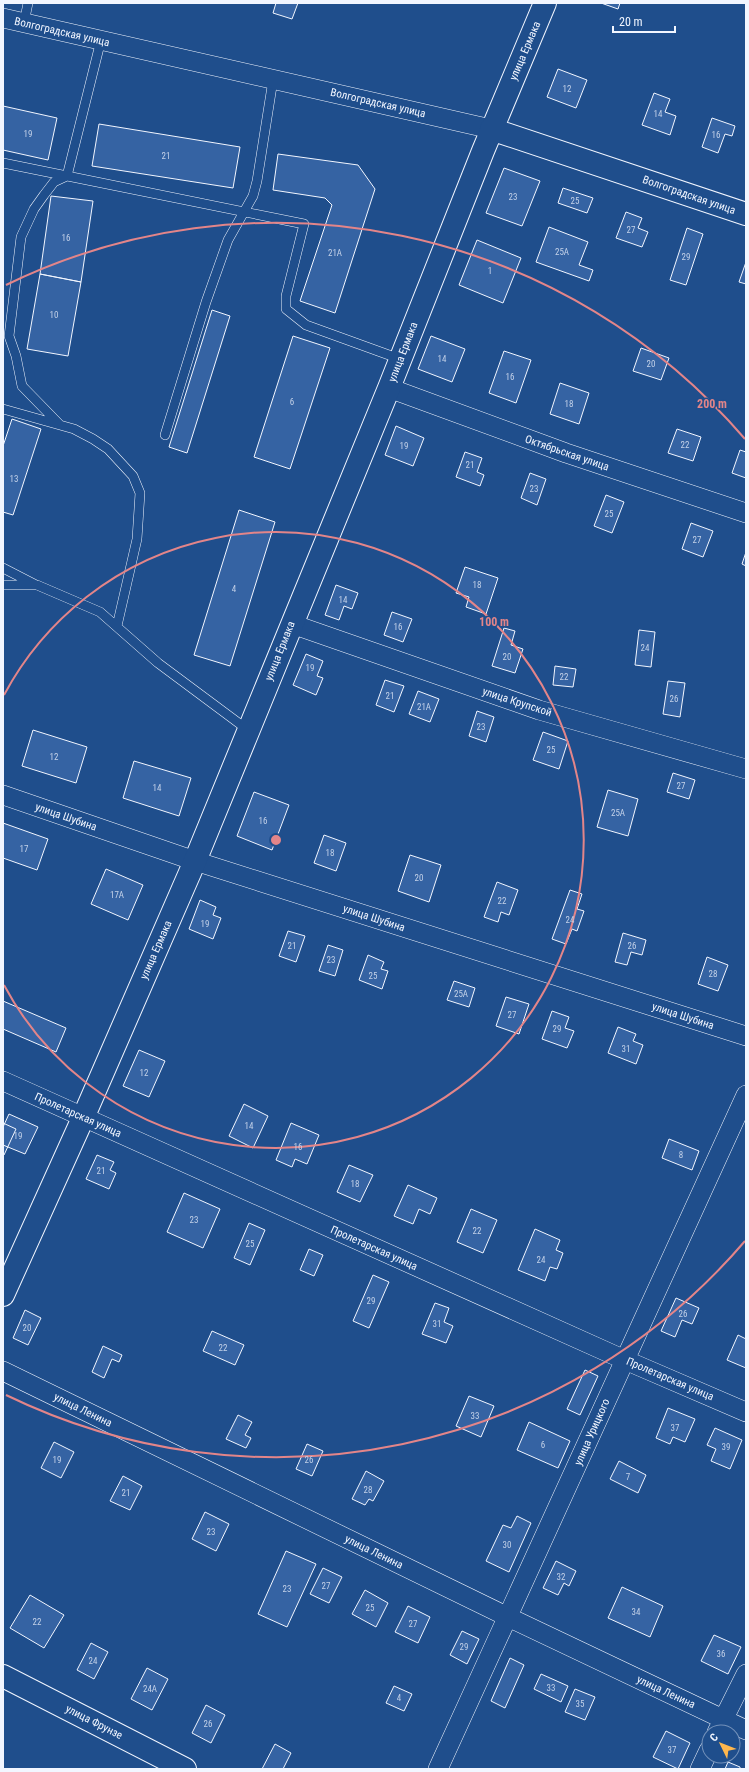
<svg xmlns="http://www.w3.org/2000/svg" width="749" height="1772" font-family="'Roboto Condensed',sans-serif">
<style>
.building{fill:#3563a3;stroke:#f2f6ff}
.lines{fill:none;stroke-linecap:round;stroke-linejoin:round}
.service-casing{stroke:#f2f6ff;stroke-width:10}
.minor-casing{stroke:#f2f6ff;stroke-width:20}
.tertiary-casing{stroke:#f2f6ff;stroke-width:24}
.service{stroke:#1f4e8c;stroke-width:9}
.minor{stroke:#1f4e8c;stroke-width:19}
.tertiary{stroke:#1f4e8c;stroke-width:22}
.ring{fill:none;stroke:#e38589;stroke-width:2}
.labels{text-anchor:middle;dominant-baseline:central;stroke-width:3;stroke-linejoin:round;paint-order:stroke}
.number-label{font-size:9px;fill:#c3d1e8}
.street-label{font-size:11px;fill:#f2f6ff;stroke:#1f4e8c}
.centre{fill:#e38589;stroke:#1f4e8c;stroke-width:2}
.ring-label{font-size:12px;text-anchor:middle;font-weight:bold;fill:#e38589;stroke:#1f4e8c;stroke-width:3;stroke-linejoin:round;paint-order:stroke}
</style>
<rect width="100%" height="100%" fill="#1f4e8c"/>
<path class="building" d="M 276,3 L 298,3 L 292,19 L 273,13 Z
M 601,3 L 620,3 L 618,9 Z
M 558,69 L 587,80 L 576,108 L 547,97 Z
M 654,93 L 670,99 L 665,112 L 676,116 L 670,135 L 642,125 Z
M 3,106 L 57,118 L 48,160 L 3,150 Z
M 712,118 L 735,126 L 732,136 L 725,134 L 718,153 L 702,147 Z
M 99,124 L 240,147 L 233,188 L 92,166 Z
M 278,154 L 358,165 L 375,189 L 335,313 L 300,301 L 332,205 L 325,198 L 273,190 Z
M 504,168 L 540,181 L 522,226 L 486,213 Z
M 563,188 L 593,198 L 587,213 L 558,203 Z
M 51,196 L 93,201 L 81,282 L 40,274 Z
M 626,212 L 642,218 L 638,228 L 648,232 L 642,247 L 616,238 Z
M 549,227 L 588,242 L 579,265 L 593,270 L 589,281 L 536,262 Z
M 687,228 L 703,234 L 686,285 L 670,280 Z
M 477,240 L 521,258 L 503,303 L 459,285 Z
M 746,262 L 746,284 L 739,282 Z
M 40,274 L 81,282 L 68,356 L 27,349 Z
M 212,310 L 230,316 L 187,453 L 169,447 Z
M 293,336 L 330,348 L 290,469 L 254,457 Z
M 431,336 L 465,349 L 452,382 L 418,369 Z
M 641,348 L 669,358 L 661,380 L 633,371 Z
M 504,351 L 531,360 L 516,403 L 489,393 Z
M 560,383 L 589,393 L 579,424 L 550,414 Z
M 12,419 L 41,429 L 13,515 L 3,512 L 3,446 Z
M 396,426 L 424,438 L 413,466 L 385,455 Z
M 677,429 L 701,437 L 693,461 L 668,453 Z
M 740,450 L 746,452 L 746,478 L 732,473 Z
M 465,452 L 482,458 L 477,472 L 484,475 L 480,486 L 456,477 Z
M 530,473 L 546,479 L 537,505 L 521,498 Z
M 606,495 L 624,502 L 612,533 L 594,526 Z
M 239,510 L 275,522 L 230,666 L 194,655 Z
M 691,523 L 713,531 L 703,557 L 682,549 Z
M 746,552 L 746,566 L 742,564 Z
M 465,567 L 498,578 L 486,614 L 466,607 L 469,597 L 456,593 Z
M 336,585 L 358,593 L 352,609 L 344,606 L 339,620 L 325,615 Z
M 392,612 L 412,619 L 403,642 L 384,635 Z
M 504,628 L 515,631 L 511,645 L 523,649 L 515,673 L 492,666 Z
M 639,630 L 655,632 L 651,667 L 635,665 Z
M 306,654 L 323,661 L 317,676 L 323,678 L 316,695 L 293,685 Z
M 555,666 L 576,669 L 573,687 L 553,685 Z
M 385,680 L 404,686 L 394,712 L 376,705 Z
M 668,681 L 685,683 L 680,717 L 663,714 Z
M 418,691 L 439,699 L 430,722 L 409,714 Z
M 477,711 L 494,717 L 486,742 L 469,736 Z
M 33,730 L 87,747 L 76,783 L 22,766 Z
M 543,732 L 568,741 L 559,769 L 533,760 Z
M 134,761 L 191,778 L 179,816 L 123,798 Z
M 673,773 L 695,780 L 689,799 L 667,792 Z
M 608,790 L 638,799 L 628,836 L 597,827 Z
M 254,792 L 289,805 L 272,850 L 237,836 Z
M 3,823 L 48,839 L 37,870 L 3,858 Z
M 324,835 L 346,843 L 336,871 L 314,863 Z
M 410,855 L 441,865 L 429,902 L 398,891 Z
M 106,869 L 143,885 L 128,920 L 91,904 Z
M 497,882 L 518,890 L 509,915 L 501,912 L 498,922 L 484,917 Z
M 570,890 L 582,894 L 577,909 L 584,911 L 577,931 L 572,929 L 566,944 L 552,939 Z
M 200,900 L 216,907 L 213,915 L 221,918 L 213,939 L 189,929 Z
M 288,931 L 305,936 L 296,962 L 279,956 Z
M 623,933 L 646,940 L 642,955 L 631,952 L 627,965 L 615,962 Z
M 328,945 L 343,950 L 335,976 L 319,971 Z
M 368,955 L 384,962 L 381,969 L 388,971 L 382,989 L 359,980 Z
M 707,957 L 728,965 L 718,991 L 698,984 Z
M 454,981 L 475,988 L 469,1007 L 447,1000 Z
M 506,997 L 529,1004 L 519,1034 L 496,1026 Z
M 3,1001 L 66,1028 L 56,1052 L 3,1029 Z
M 552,1011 L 569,1017 L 565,1028 L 574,1031 L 567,1048 L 542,1039 Z
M 618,1027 L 636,1034 L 633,1041 L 643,1045 L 636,1064 L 608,1053 Z
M 139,1050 L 165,1061 L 149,1097 L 123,1086 Z
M 244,1104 L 268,1116 L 253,1148 L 229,1136 Z
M 9,1114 L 38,1127 L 25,1154 L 3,1145 L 3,1127 Z
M 3,1123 L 16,1129 L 4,1155 L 3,1155 Z
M 291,1123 L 319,1135 L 307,1164 L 295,1159 L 292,1167 L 276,1160 Z
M 669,1139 L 699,1151 L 692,1170 L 662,1158 Z
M 97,1155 L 114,1162 L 110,1170 L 116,1173 L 109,1189 L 86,1179 Z
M 349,1165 L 373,1175 L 360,1202 L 337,1192 Z
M 408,1185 L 437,1198 L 430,1214 L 419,1209 L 413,1224 L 394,1216 Z
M 184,1193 L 220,1209 L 203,1248 L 167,1232 Z
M 471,1209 L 497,1220 L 483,1253 L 457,1242 Z
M 249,1223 L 265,1230 L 250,1265 L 234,1258 Z
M 535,1229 L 560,1240 L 556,1250 L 563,1253 L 557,1269 L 550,1267 L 545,1281 L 518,1270 Z
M 309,1249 L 323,1255 L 314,1276 L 300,1270 Z
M 373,1275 L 389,1282 L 369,1328 L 353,1321 Z
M 676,1298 L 699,1308 L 692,1324 L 682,1320 L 675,1337 L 661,1331 Z
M 435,1303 L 449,1308 L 444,1322 L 453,1326 L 446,1343 L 422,1334 Z
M 25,1310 L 41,1318 L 28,1345 L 13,1338 Z
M 212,1331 L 244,1345 L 235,1365 L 203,1351 Z
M 738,1335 L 746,1339 L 746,1368 L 727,1360 Z
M 103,1346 L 122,1355 L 119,1362 L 112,1359 L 104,1378 L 92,1372 Z
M 585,1370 L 598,1376 L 580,1415 L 567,1409 Z
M 469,1396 L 494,1406 L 481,1437 L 456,1426 Z
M 668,1408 L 695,1419 L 685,1442 L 673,1437 L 670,1444 L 656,1438 Z
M 238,1415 L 252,1422 L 245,1435 L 251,1438 L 246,1448 L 226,1439 Z
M 529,1422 L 570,1441 L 558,1468 L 517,1450 Z
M 715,1428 L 742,1440 L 730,1469 L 711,1461 L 716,1449 L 707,1445 Z
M 54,1442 L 74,1452 L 61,1478 L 41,1468 Z
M 307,1444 L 323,1451 L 312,1476 L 296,1469 Z
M 619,1461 L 646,1475 L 638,1493 L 610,1479 Z
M 366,1471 L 384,1481 L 373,1501 L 369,1499 L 365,1505 L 352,1499 Z
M 123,1476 L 142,1486 L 130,1510 L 110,1501 Z
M 205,1512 L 229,1524 L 216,1551 L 192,1539 Z
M 517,1516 L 531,1523 L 509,1572 L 486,1561 L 503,1525 L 511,1528 Z
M 286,1551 L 316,1564 L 287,1627 L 258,1614 Z
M 556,1561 L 576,1571 L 569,1586 L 564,1583 L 558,1595 L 543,1588 Z
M 323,1568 L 342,1577 L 329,1603 L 310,1594 Z
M 622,1587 L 663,1606 L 650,1637 L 608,1618 Z
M 365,1590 L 388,1603 L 376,1627 L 352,1614 Z
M 30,1595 L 64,1615 L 44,1648 L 10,1628 Z
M 408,1606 L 430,1617 L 418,1643 L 395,1632 Z
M 462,1631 L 479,1639 L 467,1664 L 450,1655 Z
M 714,1635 L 741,1647 L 728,1674 L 701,1661 Z
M 91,1643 L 108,1652 L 94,1679 L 77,1670 Z
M 510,1658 L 524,1665 L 505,1708 L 491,1701 Z
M 147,1668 L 168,1679 L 152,1710 L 131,1699 Z
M 541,1674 L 568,1686 L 561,1702 L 534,1689 Z
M 394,1686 L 412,1694 L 404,1711 L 386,1703 Z
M 575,1689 L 595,1697 L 585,1720 L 565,1712 Z
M 206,1705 L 225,1715 L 211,1743 L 192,1733 Z
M 666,1731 L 690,1743 L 678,1769 L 653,1757 Z
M 275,1744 L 291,1753 L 283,1769 L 262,1769 Z
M 728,1762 L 740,1767 L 740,1769 L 725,1769 Z"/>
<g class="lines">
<g class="service-casing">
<path id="service" d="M 24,23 L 28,3
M 3,163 L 304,224 L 286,296 L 286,309 L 306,325 L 400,359
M 3,409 L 74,429 L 93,439 L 108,449 L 133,476 L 140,493 L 137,539 L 117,626
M 60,425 L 22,386 L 16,356 L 9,336 L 21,237 L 34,209 L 44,195 L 54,182 L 67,176 L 101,40
M 165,435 L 206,302 L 228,240 L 253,196 L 257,181 L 273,80
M 3,568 L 36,585
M 3,585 L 37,585 L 100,612 L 158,663 L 248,730"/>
</g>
<g class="minor-casing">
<path id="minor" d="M 3,18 L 491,129
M 389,388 L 566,453 L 746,513
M 292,624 L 539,710 L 746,769
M 3,795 L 195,861 L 746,1036
M 3,1081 L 625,1360 L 746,1412
M 3,1371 L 508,1617 L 746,1730
M 717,1732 L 746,1674
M 438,1769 L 746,1095
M 700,1769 L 709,1750"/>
</g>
<g class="tertiary-casing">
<path id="tertiary" d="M 491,129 L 746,214
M 3,1295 L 83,1118 L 195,861 L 389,388 L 483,151 L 545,3
M 3,1676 L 185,1769"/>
</g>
<use href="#service" class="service"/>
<use href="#minor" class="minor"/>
<use href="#tertiary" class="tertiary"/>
</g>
<g class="ring">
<path d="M4 695A308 308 0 1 1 4 985"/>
<path d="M745 1241A617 617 0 0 1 6 1395M6 285A617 617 0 0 1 745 439"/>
</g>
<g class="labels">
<g class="number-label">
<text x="567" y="89">12</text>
<text x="658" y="114">14</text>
<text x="28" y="134">19</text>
<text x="716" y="135">16</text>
<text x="166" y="156">21</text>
<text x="513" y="197">23</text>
<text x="575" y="201">25</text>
<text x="631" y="230">27</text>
<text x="66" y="238">16</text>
<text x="562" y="252">25А</text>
<text x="335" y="253">21А</text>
<text x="686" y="257">29</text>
<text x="490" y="271">1</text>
<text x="54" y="315">10</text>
<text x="442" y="359">14</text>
<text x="651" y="364">20</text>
<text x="510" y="377">16</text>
<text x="292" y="402">6</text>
<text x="569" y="404">18</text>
<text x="685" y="445">22</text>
<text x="404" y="446">19</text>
<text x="470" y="465">21</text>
<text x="14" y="479">13</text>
<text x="534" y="489">23</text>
<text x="609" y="514">25</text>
<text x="697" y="540">27</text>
<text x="477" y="585">18</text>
<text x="234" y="589">4</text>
<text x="343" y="600">14</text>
<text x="398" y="627">16</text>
<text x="645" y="648">24</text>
<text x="507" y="657">20</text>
<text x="310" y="668">19</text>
<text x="564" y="677">22</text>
<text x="390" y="696">21</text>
<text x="674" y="699">26</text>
<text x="424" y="707">21А</text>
<text x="481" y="727">23</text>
<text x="551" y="750">25</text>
<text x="54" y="757">12</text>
<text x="681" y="786">27</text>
<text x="157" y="788">14</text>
<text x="618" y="813">25А</text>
<text x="263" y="821">16</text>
<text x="24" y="849">17</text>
<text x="330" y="853">18</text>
<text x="419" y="878">20</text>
<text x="117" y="895">17А</text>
<text x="502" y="901">22</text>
<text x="570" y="920">24</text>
<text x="205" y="924">19</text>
<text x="292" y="946">21</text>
<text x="632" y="946">26</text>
<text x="331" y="960">23</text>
<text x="713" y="974">28</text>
<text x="373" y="976">25</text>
<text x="461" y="994">25А</text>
<text x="512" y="1015">27</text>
<text x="557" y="1029">29</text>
<text x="626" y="1049">31</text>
<text x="144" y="1073">12</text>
<text x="249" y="1126">14</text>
<text x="18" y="1136">19</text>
<text x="298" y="1147">16</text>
<text x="681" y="1155">8</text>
<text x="101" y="1171">21</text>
<text x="355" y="1184">18</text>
<text x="194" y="1220">23</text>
<text x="477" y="1231">22</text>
<text x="250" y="1244">25</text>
<text x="541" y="1260">24</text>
<text x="371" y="1301">29</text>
<text x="683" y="1314">26</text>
<text x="437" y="1324">31</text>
<text x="27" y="1328">20</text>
<text x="223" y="1348">22</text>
<text x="475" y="1416">33</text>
<text x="675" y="1428">37</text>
<text x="543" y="1445">6</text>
<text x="726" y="1447">39</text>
<text x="57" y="1460">19</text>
<text x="309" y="1460">26</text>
<text x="628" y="1477">7</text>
<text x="368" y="1490">28</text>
<text x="126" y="1493">21</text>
<text x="211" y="1532">23</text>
<text x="507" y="1545">30</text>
<text x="561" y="1577">32</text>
<text x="326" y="1586">27</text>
<text x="287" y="1589">23</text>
<text x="370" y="1608">25</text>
<text x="636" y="1612">34</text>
<text x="37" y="1622">22</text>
<text x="413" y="1624">27</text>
<text x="464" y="1647">29</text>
<text x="721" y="1654">36</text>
<text x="93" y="1661">24</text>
<text x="551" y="1688">33</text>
<text x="150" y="1689">24А</text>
<text x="399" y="1698">4</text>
<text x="580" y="1704">35</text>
<text x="208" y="1724">26</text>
<text x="672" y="1750">37</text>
</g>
<g class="street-label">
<text transform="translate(62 32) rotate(13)">Волгоградская улица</text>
<text transform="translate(525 51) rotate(-67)">улица Ермака</text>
<text transform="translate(378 103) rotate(13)">Волгоградская улица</text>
<text transform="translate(689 195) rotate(19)">Волгоградская улица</text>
<text transform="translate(403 352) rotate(-69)">улица Ермака</text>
<text transform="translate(567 453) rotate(19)">Октябрьская улица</text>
<text transform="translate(280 651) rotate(-68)">улица Ермака</text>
<text transform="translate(517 702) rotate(18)">улица Крупской</text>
<text transform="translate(66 817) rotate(19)">улица Шубина</text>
<text transform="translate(374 918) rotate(18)">улица Шубина</text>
<text transform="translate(156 950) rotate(-66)">улица Ермака</text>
<text transform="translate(683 1016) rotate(18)">улица Шубина</text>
<text transform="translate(78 1115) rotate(24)">Пролетарская улица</text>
<text transform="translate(374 1248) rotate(24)">Пролетарская улица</text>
<text transform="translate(670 1379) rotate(23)">Пролетарская улица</text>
<text transform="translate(83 1410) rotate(26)">улица Ленина</text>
<text transform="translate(592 1432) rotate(-66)">улица Урицкого</text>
<text transform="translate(374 1552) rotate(26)">улица Ленина</text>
<text transform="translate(666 1692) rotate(25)">улица Ленина</text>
<text transform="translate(94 1722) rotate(27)">улица Фрунзе</text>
</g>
</g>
<circle cx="276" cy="840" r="6" class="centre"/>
<g class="ring-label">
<text x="712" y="408">200 m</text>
<text x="494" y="626">100 m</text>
</g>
<rect width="749" height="1772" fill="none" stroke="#f2f6ff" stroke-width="8"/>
<g transform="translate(721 1744) rotate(313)"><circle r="19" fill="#1f4e8c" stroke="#7391ba"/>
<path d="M0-3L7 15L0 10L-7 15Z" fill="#ffb74d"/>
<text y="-6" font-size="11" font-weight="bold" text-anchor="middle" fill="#f2f6ff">С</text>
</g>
<path d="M613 26v6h62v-6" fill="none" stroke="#f2f6ff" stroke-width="2"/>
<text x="619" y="26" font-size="12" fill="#f2f6ff" stroke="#1f4e8c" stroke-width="3" paint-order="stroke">20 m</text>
</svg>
